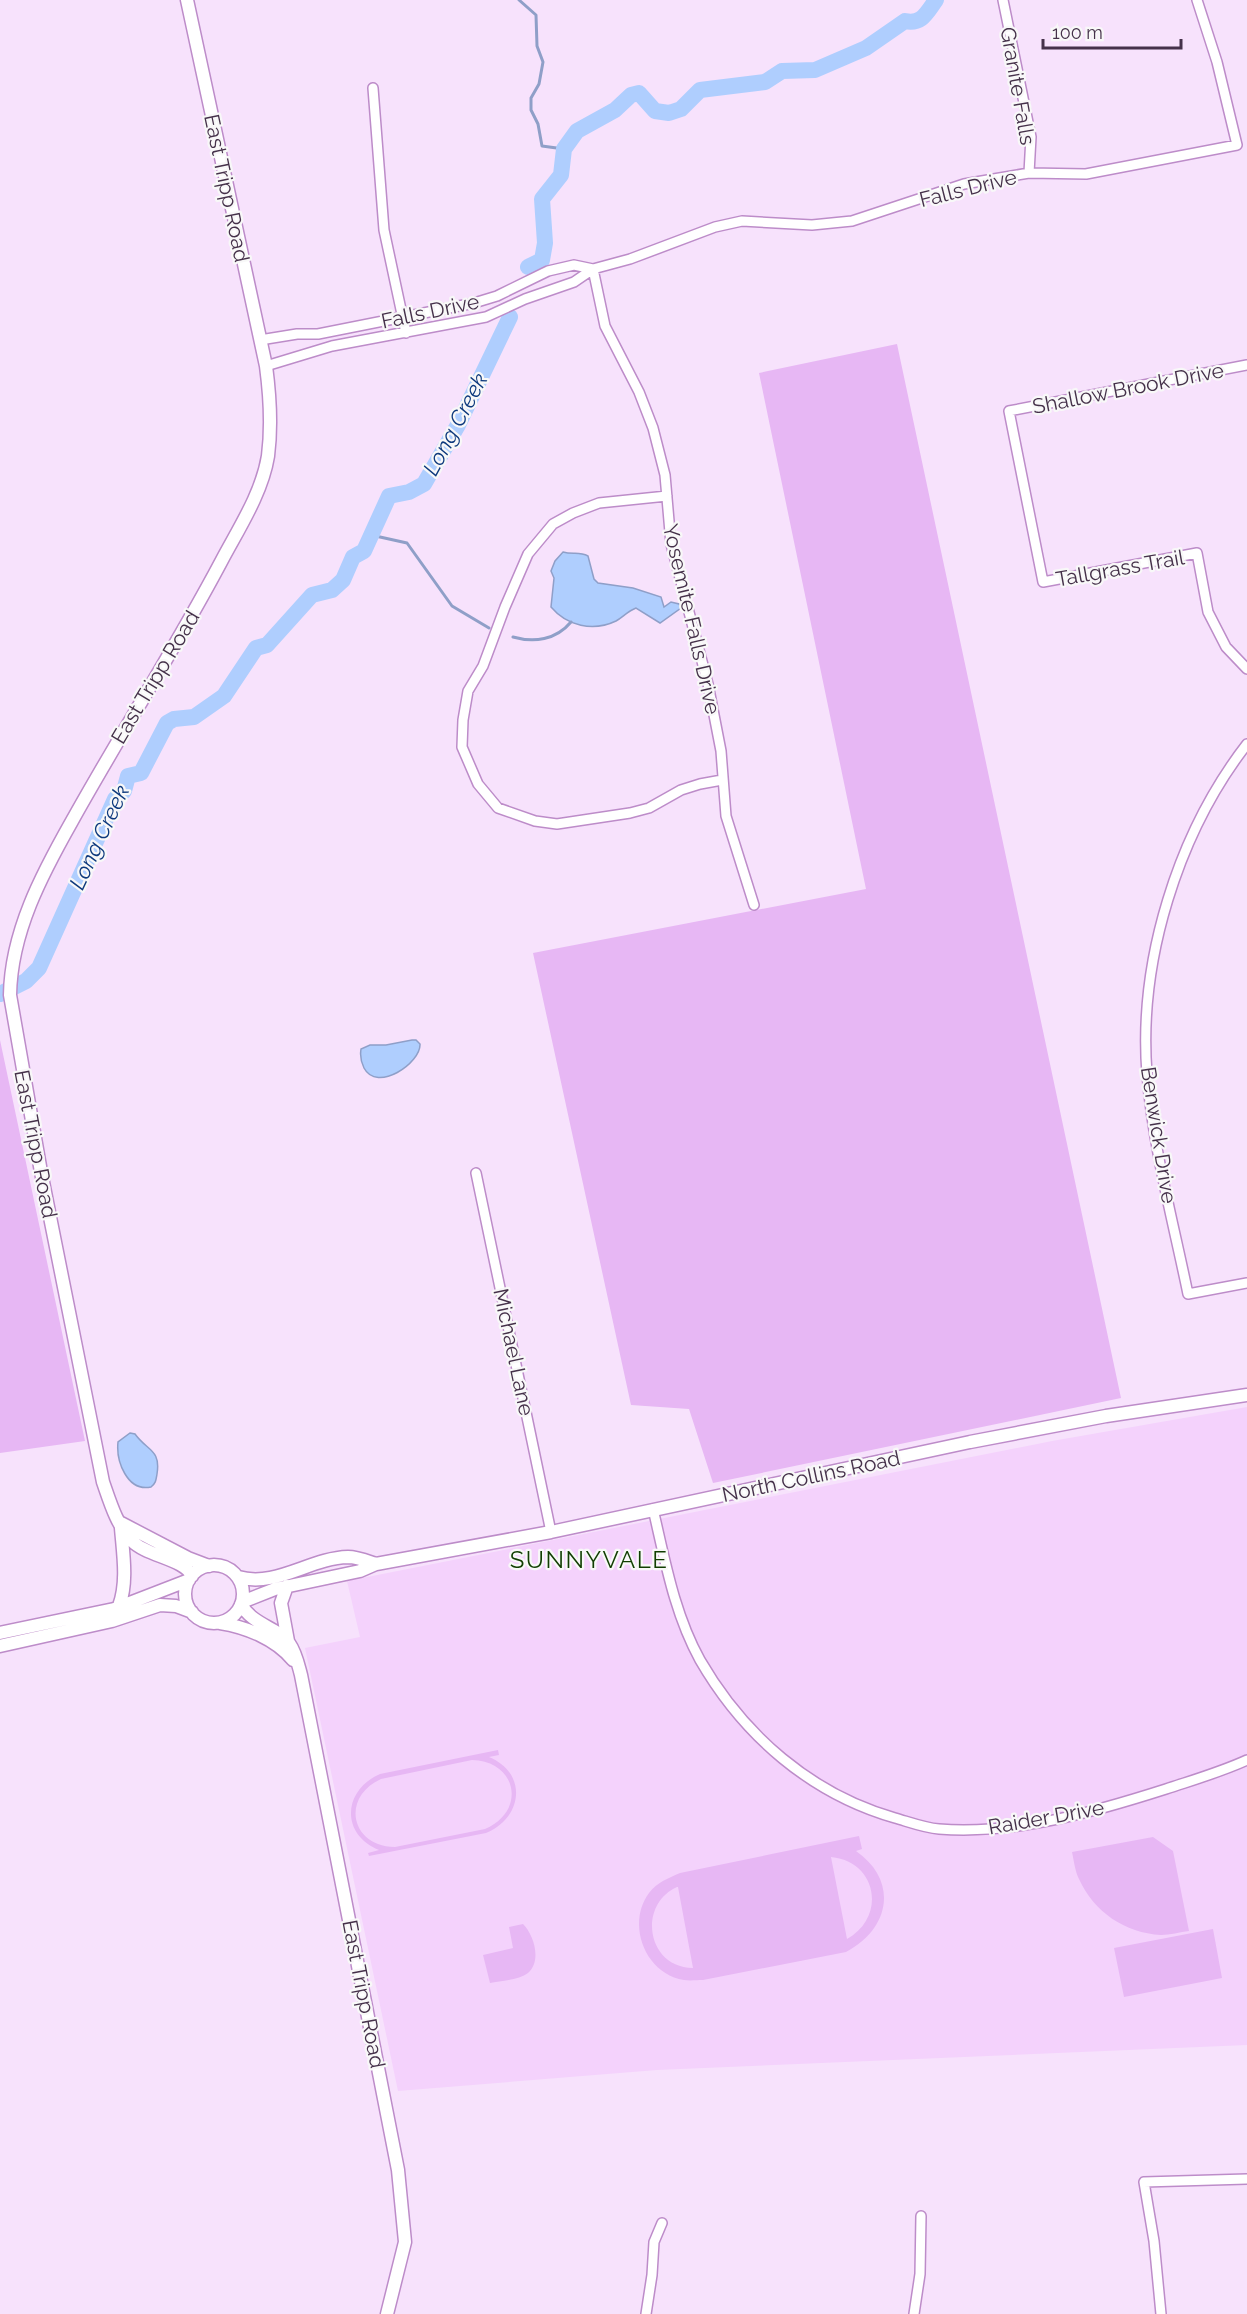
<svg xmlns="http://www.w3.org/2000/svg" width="1247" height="2314" font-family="Raleway,sans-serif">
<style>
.built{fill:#f4d2fc}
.green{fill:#e7b7f4;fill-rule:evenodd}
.water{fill:#afcefe;stroke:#8f9fc8;stroke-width:1.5}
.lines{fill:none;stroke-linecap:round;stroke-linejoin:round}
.stream{stroke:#8f9fc8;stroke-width:3}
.river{stroke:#afcefe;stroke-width:16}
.minor-casing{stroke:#bd8cc9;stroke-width:12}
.tertiary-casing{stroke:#bd8cc9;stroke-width:15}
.minor{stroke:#fff;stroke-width:9}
.tertiary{stroke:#fff;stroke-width:12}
.labels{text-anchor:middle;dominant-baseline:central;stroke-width:4.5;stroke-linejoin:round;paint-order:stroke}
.street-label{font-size:21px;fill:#45314a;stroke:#f8f8f8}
.water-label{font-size:22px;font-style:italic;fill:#0d397d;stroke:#f8f8f8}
.quarter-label{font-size:24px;letter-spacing:1.5px;fill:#113e02;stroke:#f8f8f8}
</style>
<rect width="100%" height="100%" fill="#f7e2fc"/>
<path class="built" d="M 1247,1407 L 1247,2045 L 657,2070 L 398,2091 L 305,1648 L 360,1637 L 347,1581 L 1052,1441 Z"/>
<path class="green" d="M 897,344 L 1121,1398 L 713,1483 L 689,1409 L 631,1405 L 533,953 L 866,889 L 759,373 Z
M 0,1040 L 85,1441 L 0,1453 Z
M 498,1750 L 499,1755 L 489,1757 C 528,1773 523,1818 486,1833 L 369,1856 L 368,1853 L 379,1850 C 340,1834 343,1790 380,1774 ZM 472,1760 C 517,1761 527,1811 485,1829 L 395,1847 C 350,1846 341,1797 381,1779 Z
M 859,1836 L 862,1849 L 856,1851 C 899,1881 890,1929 846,1952 L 703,1980 C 697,1980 690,1981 684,1980 C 645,1974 626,1924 649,1893 C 657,1882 669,1878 680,1873 ZM 831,1857 C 877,1861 887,1917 847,1939 ZM 677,1887 L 678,1887 L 693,1968 C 647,1968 637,1905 677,1887 Z
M 1153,1837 L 1173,1851 L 1189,1931 C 1180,1932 1170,1935 1161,1935 C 1125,1933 1094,1912 1079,1879 C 1075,1871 1074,1861 1072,1852 Z
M 523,1924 C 534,1935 542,1961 528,1973 C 519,1980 500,1981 490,1983 L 483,1955 L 513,1948 L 509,1927 Z
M 1213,1929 L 1222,1978 L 1124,1997 L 1114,1948 Z"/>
<path class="water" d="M 563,552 C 573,555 579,551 588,556 L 594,579 L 598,583 L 633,588 L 661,597 L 664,607 L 671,602 L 679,604 L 681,608 L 660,623 L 636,608 C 628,611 623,617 616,621 C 593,632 567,626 551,607 L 554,578 L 551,571 L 555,561 Z
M 412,1040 L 416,1040 L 420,1044 C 421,1063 377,1093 364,1068 C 361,1062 360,1055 361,1049 L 370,1045 L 386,1045 Z
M 130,1433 L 135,1434 C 147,1451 161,1449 157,1474 C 156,1480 156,1483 151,1487 C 127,1492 116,1461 118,1442 Z"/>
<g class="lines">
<path class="stream" d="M 519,0 L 536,15 L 537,46 L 543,62 L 539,84 L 531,98 L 531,110 L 538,124 L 542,146 L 564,149
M 371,535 L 407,543 L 452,606 L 489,628
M 513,637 C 534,643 556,640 571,622"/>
<path class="river" d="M 528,267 L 542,260 L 545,243 L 542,199 L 561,175 L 564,149 L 577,131 L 615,110 L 631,95 L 639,93 L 655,111 L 669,113 L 681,109 L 700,90 L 765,82 L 782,71 L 815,70 L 866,48 L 905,21 C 922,25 927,12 936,0
M 0,994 L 26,981 L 39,968 L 115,799 L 124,791 L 128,776 L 141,773 L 167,723 L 174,719 L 194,717 L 224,696 L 256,648 L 267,645 L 312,595 L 332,590 L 343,580 L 353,557 L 364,551 L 389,496 L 409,492 L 424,484 L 458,425 L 510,317"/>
<g class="minor-casing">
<path id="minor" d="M 1003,0 L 1031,137 L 1029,173
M 373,88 L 384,230 L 406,333
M 593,269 L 605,326 L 639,392 L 653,428 L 665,475 L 671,544 L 708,684 L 721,751 L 726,816 L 754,905
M 260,340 L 297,334 L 318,334 L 474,303 L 497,296 L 548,271 L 574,265 L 593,269
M 1247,365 L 1009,411 L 1043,582 L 1197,553 L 1208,612 L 1226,647 L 1247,669
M 266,366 L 332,346 L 486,317 L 525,299 L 574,282 L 593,269 L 630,259 L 715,227 L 742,221 L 812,225 L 852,221 L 964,184 L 1029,173 L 1086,174 L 1237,145 L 1217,62 L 1197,0
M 667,496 L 599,503 L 573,513 L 553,524 L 528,554 L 505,607 L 483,666 L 468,691 L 463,720 L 462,747 L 478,784 L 498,808 L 535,821 L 557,824 L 630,813 L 649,808 L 681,790 L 700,784 L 722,780
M 1247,744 C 1178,833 1138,961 1147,1074 C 1153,1148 1173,1221 1188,1294 L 1247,1283
M 476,1173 L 551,1532
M 653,1509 C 665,1560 674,1613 700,1660 C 744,1736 811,1794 895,1818 C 909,1822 925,1828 939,1829 C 1015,1835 1094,1812 1166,1789 C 1193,1780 1221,1772 1247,1760
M 646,2314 L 652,2275 L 654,2242 L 662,2223
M 914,2314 L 920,2274 L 921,2216
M 1161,2314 L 1154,2241 L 1144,2182 L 1247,2179"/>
</g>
<g class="tertiary-casing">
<path id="tertiary" d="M 187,0 L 266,366 C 270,396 272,425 268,456 C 262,493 239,528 222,560 C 175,649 121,733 72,821 C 42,874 11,932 10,995 L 41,1172 L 103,1482 C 110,1502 117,1526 132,1541 C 146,1556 185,1559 192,1576
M 121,1523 L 188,1558 L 209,1566
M185 1594a29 29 0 1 1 58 0a29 29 0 1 1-58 0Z
M 238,1577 C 276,1588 310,1558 348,1557 C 357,1557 367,1561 376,1564
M 287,1586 L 281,1603 L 288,1641
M 242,1602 L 275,1589 L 360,1571 L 376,1564 L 551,1532 L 970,1442 L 1106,1416 L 1247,1395
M 241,1604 C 252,1625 277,1627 289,1643 C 296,1653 298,1664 301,1675 L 398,2170 L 405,2242 L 387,2314
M 119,1606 C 128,1582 123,1553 121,1528
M 220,1623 C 246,1627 276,1639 293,1660
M 0,1633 L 114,1609 L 189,1580
M 0,1646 L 112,1621 L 160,1605 L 176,1606 L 192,1612"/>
</g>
<use href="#minor" class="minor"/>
<use href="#tertiary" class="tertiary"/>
</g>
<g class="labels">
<g class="street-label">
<text transform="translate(1018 86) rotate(80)">Granite Falls</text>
<text transform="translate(227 188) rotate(78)">East Tripp Road</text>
<text transform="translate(968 188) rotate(-14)">Falls Drive</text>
<text transform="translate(430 311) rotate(-12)">Falls Drive</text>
<text transform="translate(1128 388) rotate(-11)">Shallow Brook Drive</text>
<text transform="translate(1120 568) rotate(-10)">Tallgrass Trail</text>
<text transform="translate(692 619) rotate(77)">Yosemite Falls Drive</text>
<text transform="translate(155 677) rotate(-59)">East Tripp Road</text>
<text transform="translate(1159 1135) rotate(81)">Benwick Drive</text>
<text transform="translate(36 1144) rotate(79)">East Tripp Road</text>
<text transform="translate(514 1352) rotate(78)">Michael Lane</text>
<text transform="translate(811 1476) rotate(-12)">North Collins Road</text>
<text transform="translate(1046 1817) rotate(-10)">Raider Drive</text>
<text transform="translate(364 1994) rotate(79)">East Tripp Road</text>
</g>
<g class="water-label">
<text transform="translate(455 424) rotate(-62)">Long Creek</text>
<text transform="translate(99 837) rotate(-65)">Long Creek</text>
</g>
<g class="quarter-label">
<text x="589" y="1559">SUNNYVALE</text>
</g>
</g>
<path d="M1043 39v9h138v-9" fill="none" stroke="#45314a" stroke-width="3"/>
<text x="1052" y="39" font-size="18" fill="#45314a" stroke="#f8f8f8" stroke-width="4.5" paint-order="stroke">100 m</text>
</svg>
